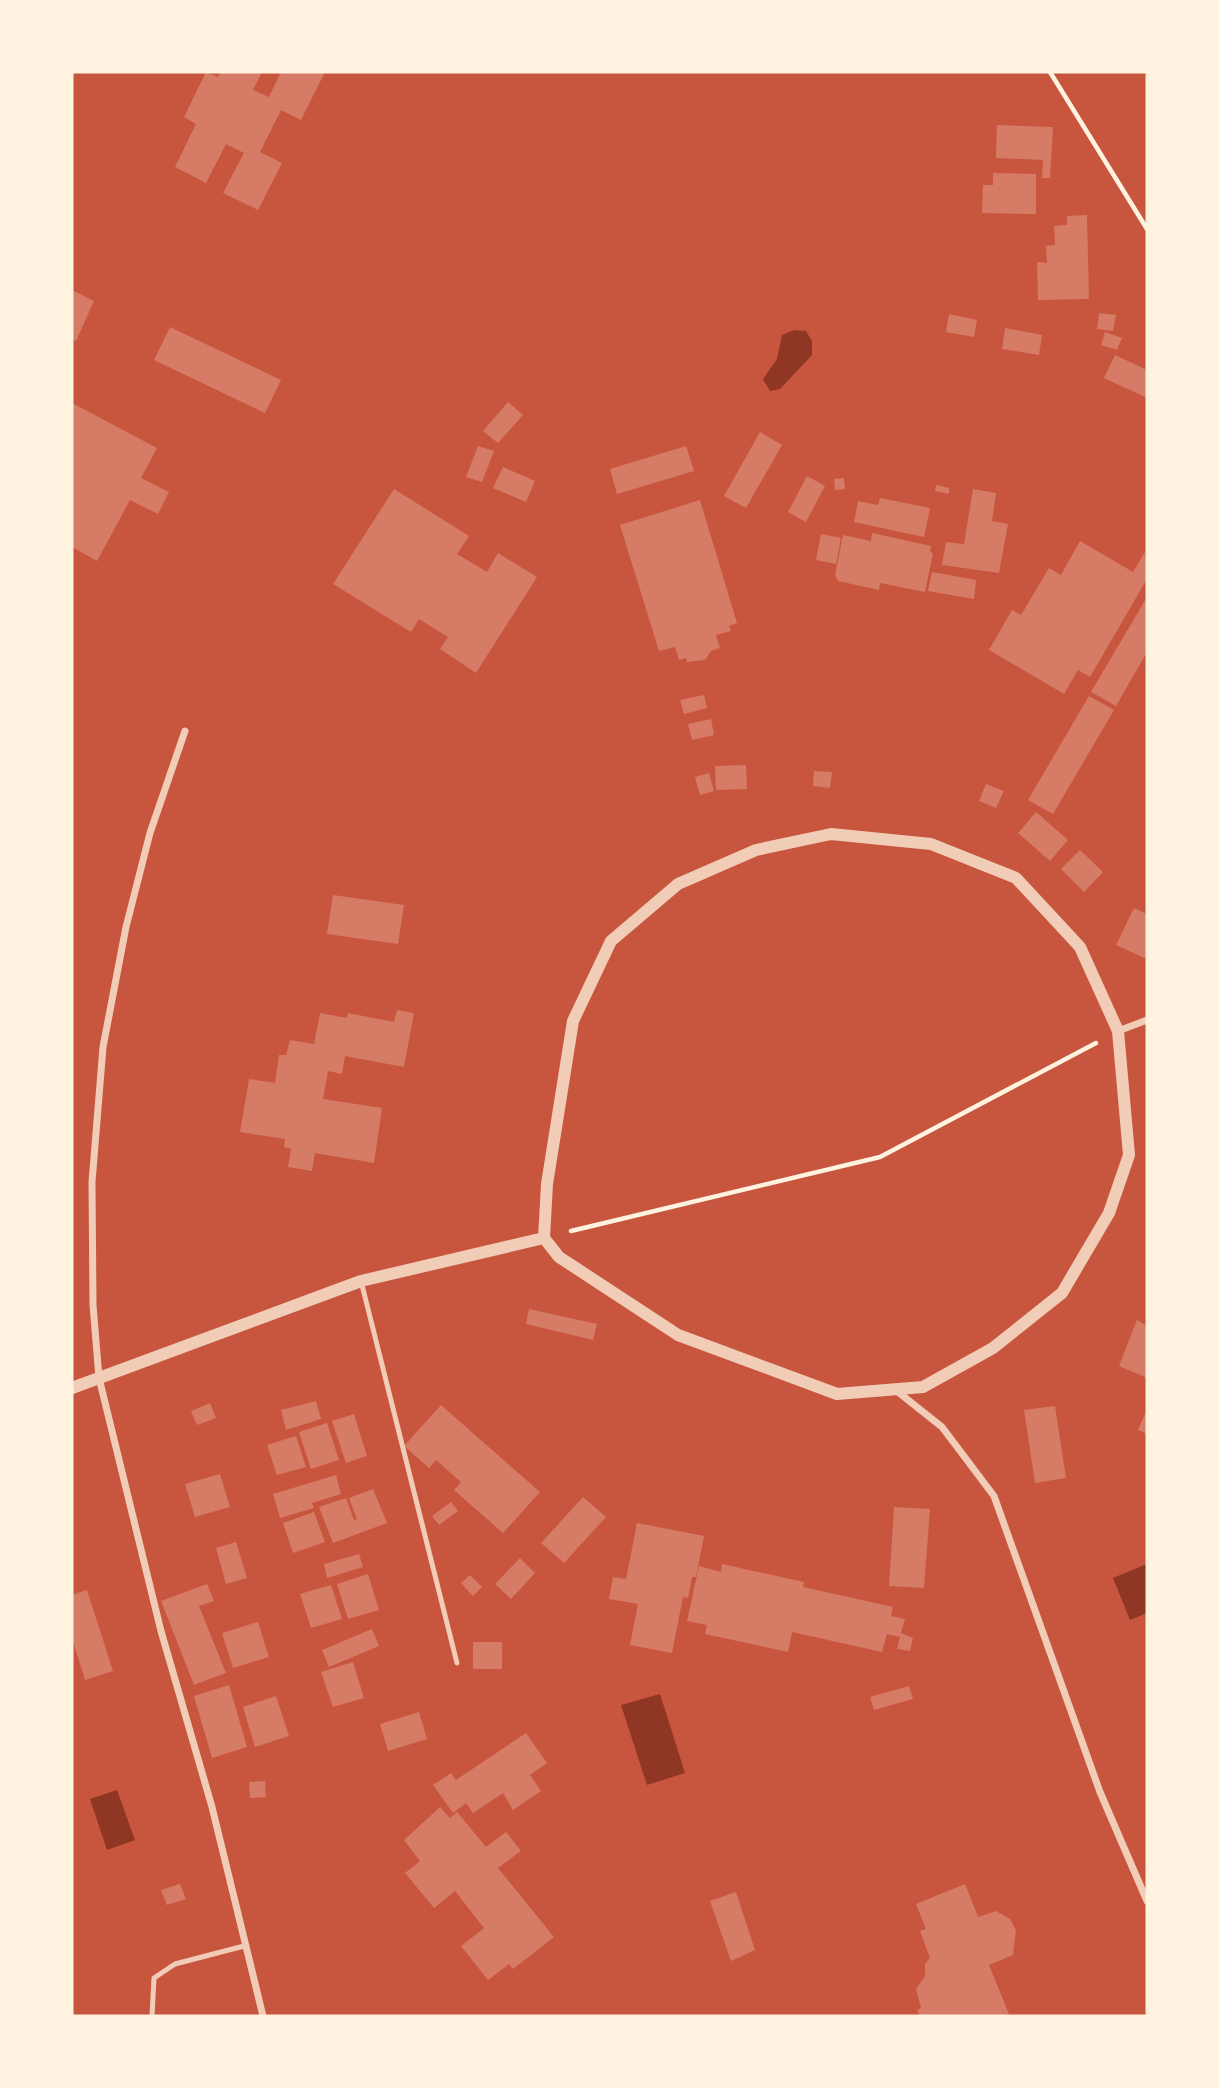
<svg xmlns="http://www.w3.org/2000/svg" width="1219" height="2088" font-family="'Public Sans',sans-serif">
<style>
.water{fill:#8f3625}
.building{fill:#d67c66}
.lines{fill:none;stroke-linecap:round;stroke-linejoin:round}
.path{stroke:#fff3e0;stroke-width:4.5}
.service{stroke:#f1ccb7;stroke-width:5}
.minor{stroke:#f1ccb7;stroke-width:7}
.tertiary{stroke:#f1ccb7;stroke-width:12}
</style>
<rect width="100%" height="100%" fill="#c8553d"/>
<path class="water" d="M 794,330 L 806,331 L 812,341 L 812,355 L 780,389 L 770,391 L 763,379 L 777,359 L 782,335 Z
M 1147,1564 L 1147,1613 L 1130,1620 L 1113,1578 Z
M 660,1694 L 685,1773 L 647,1785 L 621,1705 Z
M 117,1790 L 135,1840 L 107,1850 L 90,1799 Z"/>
<path class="building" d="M 206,72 L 218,77 L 221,72 L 262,72 L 253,90 L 269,97 L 281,72 L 325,72 L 301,120 L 281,110 L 260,152 L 282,163 L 258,210 L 223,193 L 244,153 L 226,144 L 206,183 L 175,167 L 196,124 L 184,117 Z
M 997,125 L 1053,127 L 1050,178 L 1042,178 L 1043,160 L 996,158 Z
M 993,173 L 1036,174 L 1036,214 L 982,213 L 983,185 L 993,185 Z
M 1087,215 L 1089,299 L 1038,300 L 1037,262 L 1047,263 L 1046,246 L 1055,245 L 1054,226 L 1067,225 L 1067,216 Z
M 72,290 L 94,301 L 76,341 L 72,339 Z
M 1099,313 L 1116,315 L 1113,331 L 1097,329 Z
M 949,314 L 977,320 L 974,337 L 946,332 Z
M 170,327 L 281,380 L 265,413 L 154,360 Z
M 1005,328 L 1042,335 L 1039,355 L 1002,349 Z
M 1105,332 L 1122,338 L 1117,350 L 1101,345 Z
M 1115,355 L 1147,370 L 1147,398 L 1104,378 Z
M 508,402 L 523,415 L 498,443 L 483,431 Z
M 72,403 L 157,448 L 141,478 L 169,492 L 158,514 L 130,500 L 97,561 L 72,547 Z
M 760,432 L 782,445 L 746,508 L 724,496 Z
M 478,446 L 494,451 L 482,482 L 466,477 Z
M 686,446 L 694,471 L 617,494 L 610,469 Z
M 503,467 L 535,481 L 526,502 L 493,488 Z
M 807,476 L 825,486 L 806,522 L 788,512 Z
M 844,478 L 845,489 L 835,490 L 834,479 Z
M 936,485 L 949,488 L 949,494 L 935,491 Z
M 394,489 L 469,536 L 457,554 L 487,572 L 498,553 L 537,577 L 476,673 L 440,649 L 448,637 L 419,619 L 411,632 L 333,584 Z
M 973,489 L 996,493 L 992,521 L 1008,524 L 999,573 L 942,565 L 946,542 L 964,544 Z
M 880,498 L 930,508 L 924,537 L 854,522 L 858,501 L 878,505 Z
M 700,500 L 737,623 L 729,626 L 731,631 L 716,635 L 720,648 L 711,651 L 705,660 L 687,662 L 686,658 L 679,660 L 675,647 L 659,651 L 620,525 Z
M 872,533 L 931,546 L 930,552 L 933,553 L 925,592 L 880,583 L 879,590 L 838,581 L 835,575 L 843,535 L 871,541 Z
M 821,534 L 841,538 L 836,564 L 816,560 Z
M 1080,541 L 1133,572 L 1145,552 L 1147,579 L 1090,677 L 1078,670 L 1064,694 L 989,650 L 1012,610 L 1021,615 L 1049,568 L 1061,575 Z
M 932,572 L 976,580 L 974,599 L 928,591 Z
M 1147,597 L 1147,652 L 1116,706 L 1091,692 Z
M 704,695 L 707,708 L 684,714 L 680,700 Z
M 1089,696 L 1114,710 L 1053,814 L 1028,800 Z
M 711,719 L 714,735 L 692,740 L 688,724 Z
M 746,765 L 747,789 L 716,790 L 715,766 Z
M 814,771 L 832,772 L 830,788 L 813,786 Z
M 709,773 L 714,791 L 700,795 L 695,777 Z
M 986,784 L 1004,791 L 996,808 L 979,801 Z
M 1036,812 L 1068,840 L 1050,861 L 1018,833 Z
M 1080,850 L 1103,872 L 1084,892 L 1061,869 Z
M 333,895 L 404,905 L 398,944 L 327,934 Z
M 1134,908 L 1147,914 L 1147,959 L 1116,945 Z
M 397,1010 L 414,1013 L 404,1067 L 345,1056 L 342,1074 L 328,1071 L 323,1099 L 382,1108 L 374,1163 L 315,1153 L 312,1171 L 288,1167 L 291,1149 L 284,1147 L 285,1139 L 240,1132 L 249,1079 L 275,1083 L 279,1055 L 286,1055 L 290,1040 L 314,1044 L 320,1013 L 347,1018 L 348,1013 L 394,1022 Z
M 529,1309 L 597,1324 L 593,1340 L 526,1324 Z
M 1137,1320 L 1147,1326 L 1147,1378 L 1119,1366 Z
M 316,1401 L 321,1419 L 286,1430 L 281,1410 Z
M 210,1403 L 216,1418 L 197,1425 L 191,1411 Z
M 441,1405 L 540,1492 L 503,1533 L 454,1490 L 461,1482 L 436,1460 L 429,1468 L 404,1446 Z
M 1055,1406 L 1066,1478 L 1035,1483 L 1024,1410 Z
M 1147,1409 L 1147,1434 L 1138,1430 Z
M 354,1414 L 367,1456 L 346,1463 L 332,1421 Z
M 327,1423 L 339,1460 L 311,1469 L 299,1432 Z
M 296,1436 L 306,1467 L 277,1475 L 267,1445 Z
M 220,1474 L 230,1507 L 195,1517 L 185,1484 Z
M 336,1475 L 341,1494 L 312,1503 L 314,1508 L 280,1518 L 273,1494 Z
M 373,1489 L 387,1523 L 333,1543 L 319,1507 L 346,1498 L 354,1520 L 357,1519 L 349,1498 Z
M 583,1497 L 606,1517 L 564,1563 L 541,1543 Z
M 451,1502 L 458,1511 L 439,1525 L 432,1516 Z
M 894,1507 L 930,1509 L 924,1588 L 889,1586 Z
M 314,1512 L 325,1542 L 293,1553 L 283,1523 Z
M 637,1523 L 704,1536 L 696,1577 L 692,1577 L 688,1598 L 683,1597 L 672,1653 L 630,1645 L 638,1604 L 609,1599 L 613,1577 L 626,1579 Z
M 236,1542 L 247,1578 L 226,1584 L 216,1548 Z
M 359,1554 L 363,1567 L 327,1578 L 324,1564 Z
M 520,1558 L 535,1573 L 511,1599 L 495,1584 Z
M 722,1564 L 804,1582 L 803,1587 L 893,1607 L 891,1616 L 905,1619 L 901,1633 L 913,1638 L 910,1651 L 897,1649 L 900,1637 L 887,1634 L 882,1652 L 792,1632 L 788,1652 L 705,1634 L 707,1625 L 687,1621 L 699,1566 L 721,1572 Z
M 368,1574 L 379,1610 L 348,1619 L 337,1584 Z
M 470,1575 L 482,1587 L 473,1596 L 461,1583 Z
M 207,1584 L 214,1601 L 199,1606 L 226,1673 L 194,1685 L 161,1601 Z
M 331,1585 L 342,1619 L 311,1628 L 300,1594 Z
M 87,1590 L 113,1671 L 85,1680 L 72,1638 L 72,1595 Z
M 258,1622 L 269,1657 L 233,1668 L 222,1633 Z
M 372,1629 L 379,1646 L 329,1667 L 322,1650 Z
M 473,1642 L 502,1642 L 502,1669 L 473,1669 Z
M 353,1662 L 364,1698 L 333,1707 L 321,1672 Z
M 229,1685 L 247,1747 L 212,1758 L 194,1696 Z
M 909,1686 L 913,1699 L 874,1710 L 870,1697 Z
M 276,1696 L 289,1736 L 255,1747 L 243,1707 Z
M 419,1712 L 427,1739 L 388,1751 L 380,1724 Z
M 526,1733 L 547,1763 L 530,1775 L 541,1791 L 513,1810 L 503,1793 L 473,1813 L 466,1803 L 453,1813 L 433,1785 L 451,1773 L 456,1780 Z
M 265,1781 L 266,1797 L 250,1798 L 249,1782 Z
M 440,1807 L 450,1818 L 457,1812 L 486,1847 L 506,1832 L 521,1851 L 498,1868 L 554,1937 L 513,1969 L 509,1964 L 488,1980 L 461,1946 L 484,1928 L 455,1891 L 434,1908 L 405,1873 L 420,1861 L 404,1840 Z
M 180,1884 L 186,1899 L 167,1905 L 161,1890 Z
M 965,1884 L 978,1917 L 996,1911 L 1010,1919 L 1016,1930 L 1013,1955 L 989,1965 L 1009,2014 L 1002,2016 L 920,2016 L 917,2010 L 921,2008 L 916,1989 L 925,1976 L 925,1964 L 930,1958 L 920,1931 L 926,1929 L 916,1904 Z
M 736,1892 L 755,1950 L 731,1961 L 710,1901 Z"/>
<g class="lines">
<path class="path" d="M 1050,72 L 1147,229
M 571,1231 L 880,1157 L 1096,1043"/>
<path class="service" d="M 361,1281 L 457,1663
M 152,2016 L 154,1978 L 175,1964 L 244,1946"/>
<path class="minor" d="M 185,731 L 150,833 L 126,927 L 103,1047 L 92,1182 L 93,1305 L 99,1378 L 161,1631 L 212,1807 L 263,2016
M 1118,1031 L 1147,1020
M 898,1392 L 942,1427 L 994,1496 L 1100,1792 L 1147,1901"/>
<path class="tertiary" d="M 831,834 L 931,844 L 1016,878 L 1080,947 L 1118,1031 L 1129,1155 L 1109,1213 L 1062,1293 L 993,1348 L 923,1387 L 837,1394 L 678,1335 L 559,1257 L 544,1238 L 547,1184 L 573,1021 L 611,941 L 678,884 L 756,850 Z
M 72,1388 L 361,1281 L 544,1238"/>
</g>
<rect width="1219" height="2088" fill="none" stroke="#fff3e0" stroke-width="147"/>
</svg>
